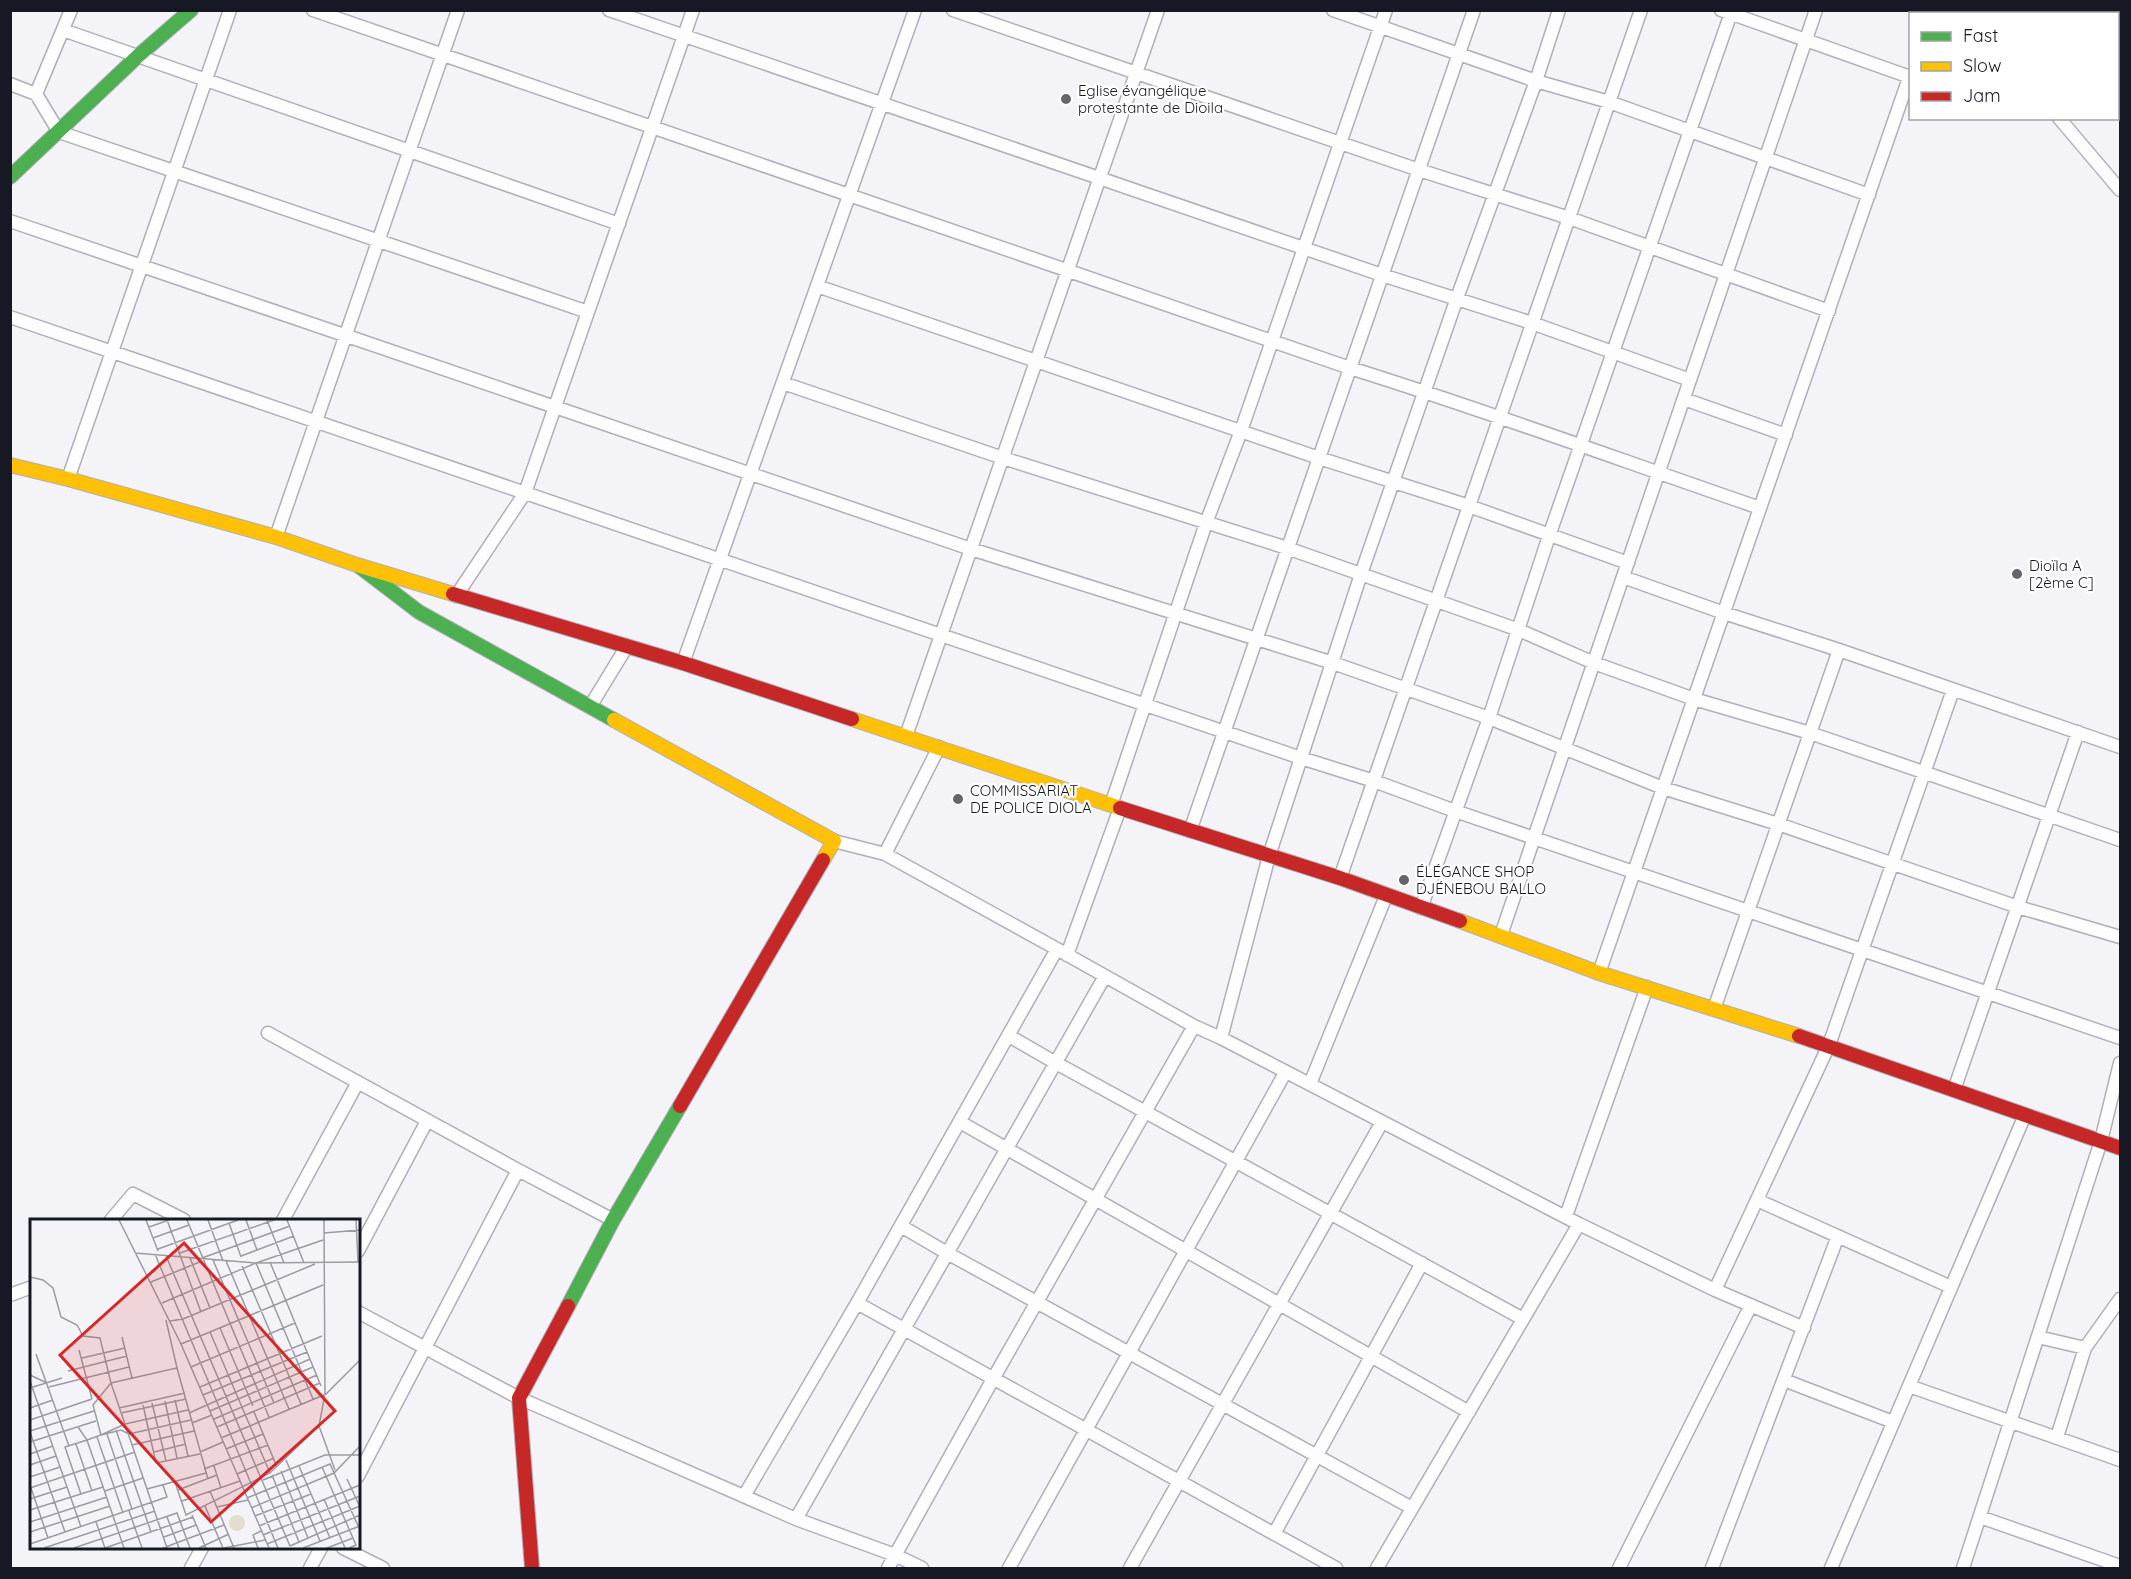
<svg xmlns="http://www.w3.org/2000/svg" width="2131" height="1579" font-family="Quicksand,sans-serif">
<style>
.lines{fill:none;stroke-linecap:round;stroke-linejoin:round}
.street-casing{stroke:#afafb7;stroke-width:15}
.fast-casing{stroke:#afafb7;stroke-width:16}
.slow-casing{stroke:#afafb7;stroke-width:16}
.jam-casing{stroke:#afafb7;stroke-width:16}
.street{stroke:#fdfdfe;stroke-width:12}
.fast{stroke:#4caf50;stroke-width:14}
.slow{stroke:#ffc107;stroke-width:14}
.jam{stroke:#c62828;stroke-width:14}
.poi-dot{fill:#64656e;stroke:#fff;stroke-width:2}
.labels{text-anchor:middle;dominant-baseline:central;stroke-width:4.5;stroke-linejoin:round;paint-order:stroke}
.poi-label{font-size:15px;fill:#161824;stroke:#fff;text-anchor:start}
.inset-road{fill:none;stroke:#9b9ca3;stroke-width:1.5}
.view{fill:#d62828;fill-opacity:0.15;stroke:#d62828;stroke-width:3}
.inset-edge{fill:none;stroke:#161824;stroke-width:3}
</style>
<rect width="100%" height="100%" fill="#f4f4f8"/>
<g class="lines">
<g class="street-casing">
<path id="street" d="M 313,10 L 1350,368 C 1488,411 1623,461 1760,508
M 609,10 L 1382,275 L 1532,323 L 1690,380
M 953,10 L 1419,170 L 1569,218 L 1829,311
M 1333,10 L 1536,81 L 1609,102 L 1869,195
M 1721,10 L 1910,77
M 1977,10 L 1979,14
M 1932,14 L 1933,10
M 63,30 L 619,224
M 10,84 L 36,94 L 59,132 L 588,312
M 36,94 L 71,10
M 2059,118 L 2120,190
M 10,221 L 971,549 L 1333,663 L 1489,718 L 1663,788 L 1778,824 L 2018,907 L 2120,937
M 817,286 L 1319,458 L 1469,506 L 1628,563
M 10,317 L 1301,758 L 1374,781 L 1455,811 L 2120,1038
M 783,383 L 1003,458 L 1287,548 L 1519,630 L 1594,663 L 1694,699 L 1810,733 L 2120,840
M 1684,399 L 1786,435
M 68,479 L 230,10
M 276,537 L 458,10
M 1623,577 L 1724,613 L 1839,650 L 2120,747
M 456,596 L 525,493 L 693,10
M 683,663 L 915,10
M 591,705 L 627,646
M 906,736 L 1158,10
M 1111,805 L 1206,523 L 1241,431 L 1386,10
M 1190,831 L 1474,10
M 834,841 L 885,854 L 1057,949 L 1194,1026 L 1221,1038 L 1579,1224 L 1715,1290 L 1804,1328
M 885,854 L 939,747
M 1340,878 L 1641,10
M 1421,908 L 1489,718 L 1549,536 L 1732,10
M 1501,935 L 1816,10
M 1067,955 L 1120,808
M 1599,973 L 1910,75
M 1714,1009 L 1839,650
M 268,1033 L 518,1170 L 613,1220
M 1009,1036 L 1056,1063 L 1523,1319
M 1221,1038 L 1269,856 L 1361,574 L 1457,298 L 1536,81 L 1559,10
M 1310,1084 L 1386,896
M 1954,1090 L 2078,732
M 960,1122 L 1469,1412
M 1757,1200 L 1951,1287
M 1566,1216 L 1647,987
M 111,1220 L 133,1194 L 184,1220
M 283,1220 L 358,1082
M 901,1226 L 947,1253 L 1412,1508
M 358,1251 L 427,1121
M 1715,1290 L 1829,1045 L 1953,690
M 10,1295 L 32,1287
M 857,1303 L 1336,1568
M 358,1312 L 519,1398 L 796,1519 L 895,1555 L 922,1568
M 2038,1337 L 2085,1348
M 1784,1380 L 1893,1422
M 1909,1386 L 2120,1460
M 2057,1437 L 2085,1348 L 2120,1299
M 358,1476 L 518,1170
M 744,1496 L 857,1303 L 1057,949
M 1980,1517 L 2120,1566
M 796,1519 L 1105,976
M 1274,1534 L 1422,1263
M 343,1548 L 383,1568
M 191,1568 L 202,1548
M 310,1568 L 321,1548
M 888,1568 L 993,1379 L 1194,1026
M 1009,1568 L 1285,1073
M 1130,1568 L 1382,1122
M 1377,1568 L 1579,1224
M 1619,1568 L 1751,1305
M 1712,1568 L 1838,1236
M 1831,1568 L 2025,1115
M 1963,1568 L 2101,1141 L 2120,1063"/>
</g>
<g class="fast-casing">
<path id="fast" d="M 10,177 L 138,56 L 191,10
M 360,567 L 419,612 L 614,720
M 568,1306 L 613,1220 L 680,1106"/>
</g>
<g class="slow-casing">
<path id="slow" d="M 10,465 L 68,479 L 276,537 L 357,565 L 453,594
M 852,719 L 1120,808
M 614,720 L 834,841 L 823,860
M 1460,921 L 1599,973 L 1799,1036"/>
</g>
<g class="jam-casing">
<path id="jam" d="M 453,594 L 683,663 L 852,719
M 1120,808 L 1340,878 L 1460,921
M 1799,1036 L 2120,1148
M 680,1106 L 823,860
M 532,1568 L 519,1398 L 568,1306"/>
</g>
<use href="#street" class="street"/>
<use href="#fast" class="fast"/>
<use href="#slow" class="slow"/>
<use href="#jam" class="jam"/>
</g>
<g class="poi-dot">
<circle cx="1066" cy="99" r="6"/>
<circle cx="2017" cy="574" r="6"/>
<circle cx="958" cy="799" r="6"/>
<circle cx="1404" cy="880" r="6"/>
</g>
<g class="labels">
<g class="poi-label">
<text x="1078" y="90">Eglise évangélique<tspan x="1078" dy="17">protestante de Dioila</tspan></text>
<text x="2029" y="565">Dioïla A<tspan x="2029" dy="17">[2ème C]</tspan></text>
<text x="970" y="790">COMMISSARIAT<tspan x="970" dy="17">DE POLICE DIOLA</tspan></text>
<text x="1416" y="871">ÉLÉGANCE SHOP<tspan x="1416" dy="17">DJÉNEBOU BALLO</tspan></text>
</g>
</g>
<g transform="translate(30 1219)">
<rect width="330" height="330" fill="#f4f4f8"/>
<path d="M199 304a8 8 0 1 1 16 0a8 8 0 1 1-16 0Z" fill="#e2ddce"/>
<path class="inset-road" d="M 89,1 L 151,125 L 239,329M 116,1 L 128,32M 137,1 L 171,93M 157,1 L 239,198M 178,1 L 193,42M 216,1 L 227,31M 237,1 L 254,44M 257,1 L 274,44M 326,1 L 328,43M 199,4 L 211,38M 119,8 L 139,1M 294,14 L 330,11M 123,19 L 159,6M 128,30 L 208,1M 105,34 L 226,44 L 330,43M 150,34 L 244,1M 125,35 L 248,329M 136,37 L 260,327M 211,37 L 264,17M 160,39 L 180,89M 172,39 L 260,7M 183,41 L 244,184M 196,42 L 259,190M 240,43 L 291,167M 226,44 L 283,180M 212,47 L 271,185M 0,58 L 13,61 L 23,69 L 31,98 L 47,106 L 53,117 L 70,119 L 81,164 L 137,329M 121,63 L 172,42M 132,84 L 226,44 L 293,21M 140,102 L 153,100 L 285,45M 190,109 L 223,187M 180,113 L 240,254M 92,118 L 102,159M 151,125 L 293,66M 49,131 L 62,180M 6,135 L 39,227M 52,139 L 95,129M 161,148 L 265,104M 147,149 L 178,260M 38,152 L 97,137M 0,156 L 17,164M 0,162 L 51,308M 19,168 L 99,148M 170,168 L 292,117M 0,169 L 32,159M 173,176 L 277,133M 145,181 L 158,237M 135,182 L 147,239M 122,184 L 136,242M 113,186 L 126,244M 0,189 L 23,181M 89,189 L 155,174M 180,192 L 283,148M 224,193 L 247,248M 91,194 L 156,180M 159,194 L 280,140M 184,200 L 287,156M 0,201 L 62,180M 162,204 L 182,196M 289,207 L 305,251M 48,208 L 57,221 L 35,228 L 51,275M 187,208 L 290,164M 86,211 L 121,313M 0,212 L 64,192M 0,213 L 35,313M 77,215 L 102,290M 71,216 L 91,211 L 99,215 L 161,201M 71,216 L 95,205 L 158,191M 67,218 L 93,294M 191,219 L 296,175 L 330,141M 0,223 L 66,202M 46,225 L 62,272M 102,226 L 164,212M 196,230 L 233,215M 124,233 L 156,225M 170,233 L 193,223M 0,235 L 23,227M 256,241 L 290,322M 126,244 L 170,235M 0,246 L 26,237M 184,247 L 191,269M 269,247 L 300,319M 292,248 L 326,326 L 319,329M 174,250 L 238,226M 251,252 L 278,319M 207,255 L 244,239M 242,256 L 269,323M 0,258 L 30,248M 317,260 L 330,288M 233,261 L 295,236 L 330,236M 145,263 L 156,296 L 240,254 L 289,207 L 295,175 L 294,1M 0,266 L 18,319M 0,269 L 105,233M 117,270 L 176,254M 148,271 L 187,256M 75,272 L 113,259M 180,272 L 204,329M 217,279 L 300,245 L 330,311M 0,280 L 37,268M 294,280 L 315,329M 152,282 L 210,262M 175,287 L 193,329M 187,288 L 218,281M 221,289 L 304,254 L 330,227M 0,291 L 73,268M 99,292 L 112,329M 162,296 L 176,329M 225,297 L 281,275M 137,298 L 149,329M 0,303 L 77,278M 66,303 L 75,329M 229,307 L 330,266M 0,313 L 80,287M 233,316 L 330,277M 134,318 L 166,306M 0,325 L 137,278 L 133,266M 237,325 L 330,287M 260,327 L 330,296M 14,329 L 125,292M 44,329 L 147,294 L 160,329M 75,329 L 163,298M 94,329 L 57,221 L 71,216 L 63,186 L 81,164 L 147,149 L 136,101M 133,329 L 194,306M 169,329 L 199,315M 194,329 L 235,321M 228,329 L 223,316 L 231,312M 273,329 L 330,307M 297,329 L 323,319"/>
<path class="view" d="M 154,24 L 305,192 L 181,303 L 30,136 Z"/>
<rect width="330" height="330" class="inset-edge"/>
</g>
<rect width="2131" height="1579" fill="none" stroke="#161824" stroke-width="24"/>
<rect x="1909" y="12" width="210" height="108" fill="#ffffff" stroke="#a2a3a7" stroke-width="1.5"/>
<rect x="1921" y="32" width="30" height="9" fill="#4caf50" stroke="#a2a3a7" stroke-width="1.5"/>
<text x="1963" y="42" font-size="18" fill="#161824">Fast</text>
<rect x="1921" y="62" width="30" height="9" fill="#ffc107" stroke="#a2a3a7" stroke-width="1.5"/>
<text x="1963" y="72" font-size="18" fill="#161824">Slow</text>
<rect x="1921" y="92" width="30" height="9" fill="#c62828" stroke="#a2a3a7" stroke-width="1.5"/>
<text x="1963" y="102" font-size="18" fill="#161824">Jam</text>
</svg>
